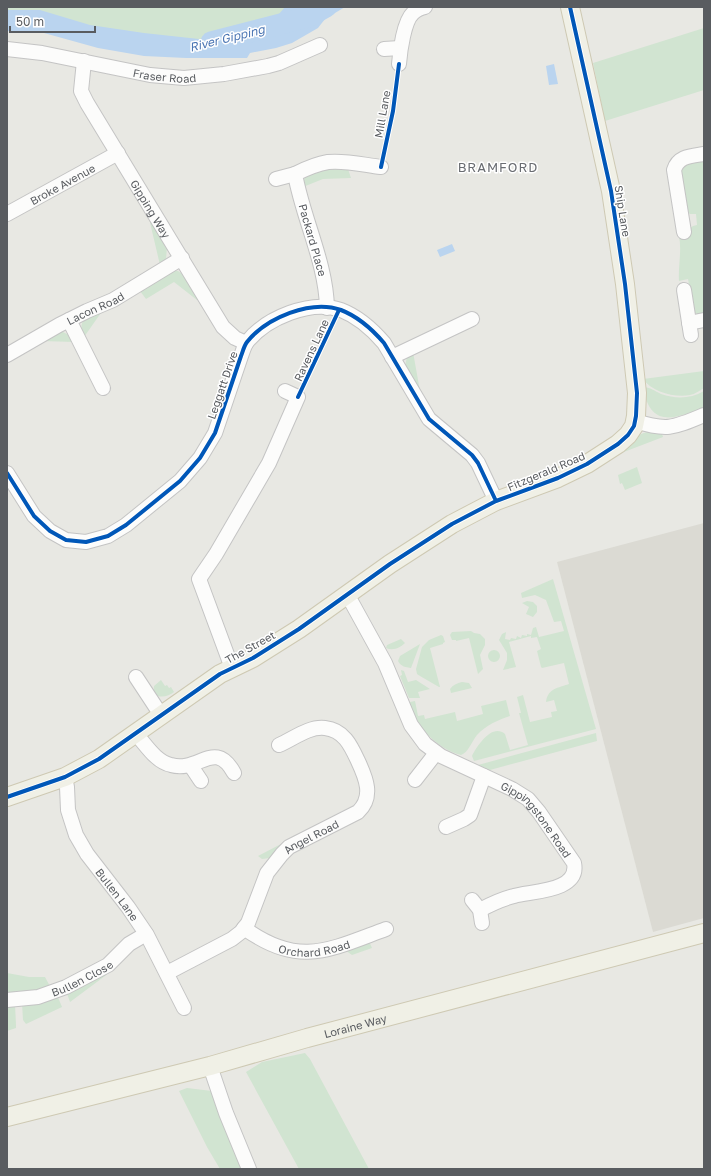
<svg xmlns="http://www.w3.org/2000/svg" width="711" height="1176" font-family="'Golos Text',sans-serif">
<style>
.education{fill:#dbdad3}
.green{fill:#d1e4d1}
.water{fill:#bad4ef}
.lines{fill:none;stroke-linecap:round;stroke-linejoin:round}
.river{stroke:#bad4ef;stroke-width:21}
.minor-casing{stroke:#c4c4c4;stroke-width:16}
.major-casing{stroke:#cec9b3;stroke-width:20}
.minor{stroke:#fcfcfb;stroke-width:14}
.major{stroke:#f0f0e6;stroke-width:18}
.cycleway-casing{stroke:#fff;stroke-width:6}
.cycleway{stroke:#0057b8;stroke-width:4}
.labels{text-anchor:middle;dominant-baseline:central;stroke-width:3;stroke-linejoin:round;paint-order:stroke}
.street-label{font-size:11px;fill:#595c60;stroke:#fff}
.water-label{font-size:12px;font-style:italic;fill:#4d77b4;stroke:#fff}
.quarter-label{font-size:13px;letter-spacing:1px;fill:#6a6d72;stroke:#fff}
</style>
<rect width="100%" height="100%" fill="#e8e8e3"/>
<path class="education" d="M 704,523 L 704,918 L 653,932 L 557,562 Z"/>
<path class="green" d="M 7,7 L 315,7 L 305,13 L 180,45 L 7,22 Z
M 704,28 L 704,90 L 605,121 L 593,63 Z
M 704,158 L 704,315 L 698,315 L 694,312 L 688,279 L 679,281 C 678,266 682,251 679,236 L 693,226 L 697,225 L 696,214 L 690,214 L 686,211 L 680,173 L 687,163 Z
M 322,167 L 348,169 L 351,178 L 323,179 L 303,187 L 305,175 Z
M 148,214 L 167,247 L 166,259 L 160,265 Z
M 171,271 L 178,271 L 185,276 L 198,298 L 197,300 L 174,282 L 146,299 L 140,291 Z
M 103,310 L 84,337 C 76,318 89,317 103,310 Z
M 61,331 L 71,336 L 75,342 L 41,341 Z
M 413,352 L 420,391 L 405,366 L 407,357 Z
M 704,371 L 704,388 C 699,391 695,394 690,395 C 675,398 652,392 643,379 Z
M 643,387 C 650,387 655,391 661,394 C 676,399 690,399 704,391 L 704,407 C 675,419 650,429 643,387 Z
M 647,432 L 662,434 L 663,437 L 616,455 C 625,446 634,435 647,432 Z
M 637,467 L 642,483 L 625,490 L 622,483 L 620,484 L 618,475 Z
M 553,579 L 596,729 L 474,761 L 472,756 C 477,746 492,723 505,734 L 510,750 L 528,745 L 519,713 L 521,713 L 517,697 L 523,695 L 530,722 L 552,717 L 551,712 L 557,711 L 554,700 L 546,702 C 548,688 558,688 569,684 L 564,663 L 542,668 L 541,667 L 537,651 L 541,649 L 537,637 L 531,638 L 531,636 L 509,642 L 516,667 L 503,670 L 507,660 L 507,653 L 499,640 L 502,634 L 506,632 L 505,639 L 510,640 L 511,638 L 516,639 L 517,636 L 521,638 L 522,635 L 527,636 L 527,634 L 531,635 L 533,628 L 536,627 L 539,637 L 564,631 L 561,621 L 554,622 L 546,600 L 535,595 L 522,598 L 521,593 Z
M 527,601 L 533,602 L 537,606 L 537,612 L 533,617 L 526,614 L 529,607 L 522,603 Z
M 471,631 L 474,633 L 480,634 L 485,639 L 485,645 L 480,655 L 483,669 L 478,674 L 469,638 L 456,641 L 456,640 L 452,640 L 450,635 L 452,632 Z
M 441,635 L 443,636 L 445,642 L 443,643 L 443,644 L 430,648 L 440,687 L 439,687 L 420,676 L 417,674 L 416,669 L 422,647 L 429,640 Z
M 401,639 L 405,643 C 400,648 393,651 386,648 L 387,645 Z
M 420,644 L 411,668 C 406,667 401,667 398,661 L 400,656 Z
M488 656a6 6 0 1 1 12 0a6 6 0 1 1-12 0Z
M 401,670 L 404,671 L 408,682 L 416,680 L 430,689 L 418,692 L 420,698 L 409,698 L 400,676 L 402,675 Z
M 161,680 L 165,686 L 167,685 L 169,688 L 171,687 L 174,692 C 167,698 152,700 154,686 Z
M 462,682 L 469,683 L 472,688 L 451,693 L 450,689 C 453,685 457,683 462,682 Z
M 506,700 L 510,716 C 498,720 486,725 477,735 C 472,741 468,753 461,755 C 439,750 412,724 410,702 L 415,701 L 418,716 L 424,715 L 425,719 L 455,712 L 457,721 L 483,714 L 481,706 Z
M 596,733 L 597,741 L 490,770 L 478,765 Z
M 281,844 L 282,847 L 270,858 L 262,859 L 258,856 Z
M 368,939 L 372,948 L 352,955 L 342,948 Z
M 105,971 L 108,973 L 105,976 L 70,1002 L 66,991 Z
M 7,973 L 29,977 L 45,977 L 52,990 L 7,997 Z
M 57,995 L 62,1007 L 26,1024 L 23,1020 L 22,1003 Z
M 7,1004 L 15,1004 L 16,1025 L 16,1028 L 7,1031 Z
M 305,1053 L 310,1059 L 369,1169 L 299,1169 L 246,1072 L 262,1062 Z
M 187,1088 L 212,1091 L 242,1169 L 220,1169 L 207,1147 L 179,1091 Z"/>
<path class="water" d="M 285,7 L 345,7 L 325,19 L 318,28 L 292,43 L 276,48 L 250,53 L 247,58 L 186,58 L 144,56 L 98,48 L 44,33 L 7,31 L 7,10 L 40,10 L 90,25 L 144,33 L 199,39 L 229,37 L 250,33 L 264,28 L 273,21 Z
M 554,64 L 558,84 L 549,85 L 546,66 Z
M 452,244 L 455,251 L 440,257 L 437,250 Z"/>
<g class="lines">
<path class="river" d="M 211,42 L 308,17 L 326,7"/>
<g class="minor-casing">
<g id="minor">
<path id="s1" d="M 7,49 L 42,53 L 150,75 L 184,78 L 224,74 L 268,66 L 279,63 L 320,45"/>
<path d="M 384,49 L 400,48"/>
<path id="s2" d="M 84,61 L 81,91 L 87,103 L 223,327 L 235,338 L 246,343"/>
<path d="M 399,64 C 400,51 404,21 413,13 C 416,10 421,8 425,7"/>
<path d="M 276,179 L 295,174"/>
<path id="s3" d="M 7,214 L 118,153"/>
<path d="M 684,232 L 674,170 C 678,156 691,156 704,154"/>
<path d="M 684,290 L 691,335"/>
<path d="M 327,308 C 326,262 303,219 295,174 C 305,169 316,164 328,162 C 345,160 364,165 381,167"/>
<path d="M 69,320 L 103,388"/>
<path d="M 689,323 L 704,320"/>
<path id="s4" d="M 7,355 L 59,325 L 87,311 L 113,300 L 182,258"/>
<path d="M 392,357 L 472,319"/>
<path d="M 635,421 C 667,431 673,428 704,415"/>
<path d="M 7,473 L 34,516 L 50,531 L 66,540 L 86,542 L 108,536 L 126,525 L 180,481 L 200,458 L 215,433 L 241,356 C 243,351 244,346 247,342 C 266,318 311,299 341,310 C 359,317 372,329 384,343 L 429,419 L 472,455 L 478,463 L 496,501"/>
<path id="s5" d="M 347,594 L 385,663 L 411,725 L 425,744 L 441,756 L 512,789 L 528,799 L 539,812 L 574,863 C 580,892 531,891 514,896 C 502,899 491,904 480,910"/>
<path d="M 232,668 L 199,579 L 216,554 L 269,463 L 298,397 L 285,391"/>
<path d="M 136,677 L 161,715"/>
<path d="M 136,734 C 146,745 156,762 171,765 C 199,773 215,738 234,773"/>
<path d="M 191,766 L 201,781"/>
<path id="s6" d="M 65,777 L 67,787 L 68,810 L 76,835 L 87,854 L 128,907 L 147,935 L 184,1008"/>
<path d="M 415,780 L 436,753"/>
<path d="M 446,827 L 464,819 L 470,815 L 484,776"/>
<path d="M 472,900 L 480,910 L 482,923"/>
<path id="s7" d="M 244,928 C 299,968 329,950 386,929"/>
<path id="s8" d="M 167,973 L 232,939 L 241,932 L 248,923 L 267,873 L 282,854 L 289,847 L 358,812 C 374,797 366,778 358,761 C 351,746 344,730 325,728 C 309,726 293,739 279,745"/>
<path id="s9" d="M 7,1000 L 38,997 L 66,987 L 108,965 L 129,944 L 146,934"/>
<path d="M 210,1066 L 226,1113 L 249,1169"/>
</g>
</g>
<g class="major-casing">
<g id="major">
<path d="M 7,797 L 65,777 L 99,759 L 220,674 L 253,658 L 299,629 L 390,564 L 452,524 L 496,501 L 558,478 L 587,464 L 618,444 L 628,435 L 634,426 L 636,416 L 637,393 L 625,284 L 611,191 L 570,7"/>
<path id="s10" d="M 7,1117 L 210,1066 L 307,1038 L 704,933"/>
</g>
</g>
<use href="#minor" class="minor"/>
<use href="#major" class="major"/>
<g class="cycleway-casing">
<path id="cycleway" d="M 381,167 L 393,111 L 399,64
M 298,397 L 339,310
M 7,473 L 34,516 L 50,531 L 66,540 L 86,542 L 108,536 L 126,525 L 180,481 L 200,458 L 215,433 L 241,356 C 243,351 244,346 247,342 C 266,318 311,299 341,310 C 359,317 372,329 384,343 L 429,419 L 472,455 L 478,463 L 496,501
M 7,797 L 65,777 L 99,759 L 220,674 L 253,658 L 299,629 L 390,564 L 452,524 L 496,501 L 558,478 L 587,464 L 618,444 L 628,435 L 634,426 L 636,416 L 637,393 L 625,284 L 611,191 L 570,7"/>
</g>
<use href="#cycleway" class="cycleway"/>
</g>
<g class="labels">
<g class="street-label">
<text stroke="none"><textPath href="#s1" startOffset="160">Fraser Road</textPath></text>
<text transform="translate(382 114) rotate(-80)">Mill Lane</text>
<text stroke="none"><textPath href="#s3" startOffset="63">Broke Avenue</textPath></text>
<text stroke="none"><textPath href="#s2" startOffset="167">Gipping Way</textPath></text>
<text transform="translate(623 211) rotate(81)">Ship Lane</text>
<text transform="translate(313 240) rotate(74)">Packard Place</text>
<text stroke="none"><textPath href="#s4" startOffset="100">Lacon Road</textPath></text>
<text transform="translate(311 350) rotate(-65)">Ravens Lane</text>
<text transform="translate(222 385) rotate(-71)">Leggatt Drive</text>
<text transform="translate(546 471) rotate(-23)">Fitzgerald Road</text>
<text transform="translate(250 647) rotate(-29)">The Street</text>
<text stroke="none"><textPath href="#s5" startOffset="307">Gippingstone Road</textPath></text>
<text stroke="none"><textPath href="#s8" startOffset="208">Angel Road</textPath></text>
<text stroke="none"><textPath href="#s6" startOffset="132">Bullen Lane</textPath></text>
<text stroke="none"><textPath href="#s7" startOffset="76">Orchard Road</textPath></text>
<text stroke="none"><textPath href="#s9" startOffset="79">Bullen Close</textPath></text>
<text stroke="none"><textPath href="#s10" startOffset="360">Loraine Way</textPath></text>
</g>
<g class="water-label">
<text transform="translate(227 38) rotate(-14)">River Gipping</text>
</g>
<g class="quarter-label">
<text x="498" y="167">BRAMFORD</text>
</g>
</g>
<rect width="711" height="1176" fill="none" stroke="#595c60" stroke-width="16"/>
<path d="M10 26v6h85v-6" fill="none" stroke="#595c60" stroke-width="2"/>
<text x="16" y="26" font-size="12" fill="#595c60" stroke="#ffffff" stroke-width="3" paint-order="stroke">50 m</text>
</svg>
